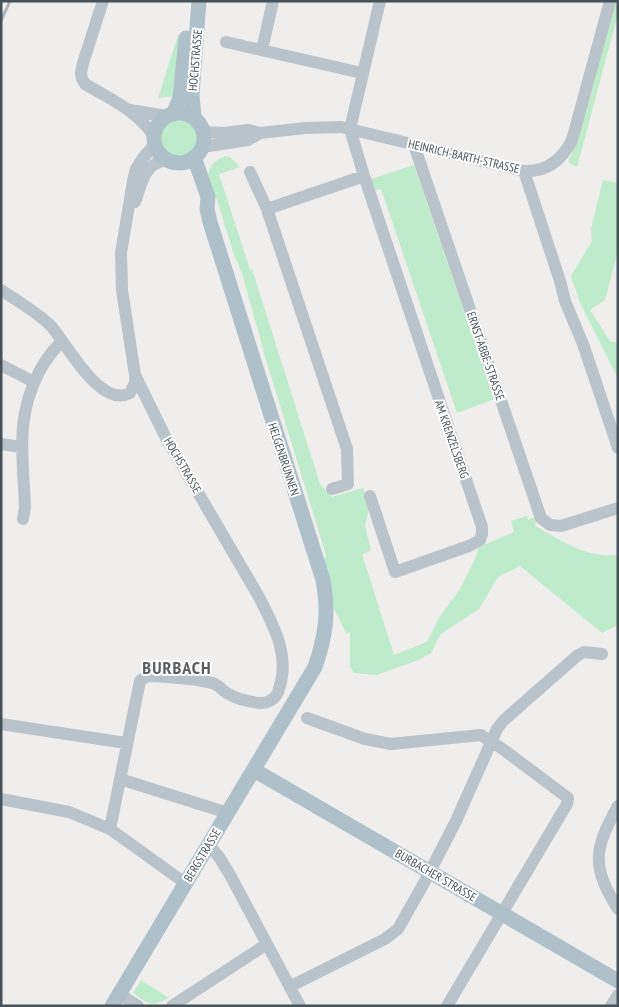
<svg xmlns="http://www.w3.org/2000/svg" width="619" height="1007" font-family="'PT Sans Narrow',sans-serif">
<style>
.green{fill:#beebca}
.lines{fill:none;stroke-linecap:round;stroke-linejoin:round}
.minor{stroke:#b9c3c9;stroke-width:12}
.major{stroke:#aec0ca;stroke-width:15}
.rail{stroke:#b0b3b7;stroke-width:3}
.labels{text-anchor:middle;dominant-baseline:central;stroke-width:4;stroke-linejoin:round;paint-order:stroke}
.street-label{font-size:12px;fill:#475259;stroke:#fff}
.district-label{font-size:18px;font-weight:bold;letter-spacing:1px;fill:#5a5e61;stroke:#fff}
</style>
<rect width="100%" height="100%" fill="#f0eded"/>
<path class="green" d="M 614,1 L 618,1 L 618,14 L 577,167 L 569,163 L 569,160 L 578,139 Z
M 178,35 L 182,37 L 177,74 L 175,75 L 173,89 L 176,92 L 175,96 L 158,98 Z
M159 138a20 20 0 1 1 40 0a20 20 0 1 1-40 0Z
M 225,156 L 230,157 L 240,167 L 219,174 L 250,270 L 252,269 L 320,484 L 332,497 L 363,488 L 369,508 L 365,526 L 371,551 L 362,554 L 394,655 L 427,642 L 440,616 L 460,589 L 475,559 L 479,547 L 514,532 L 511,521 L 527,516 L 528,520 L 535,517 L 536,521 L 535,526 C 563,541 584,558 618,555 L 618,625 L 602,633 L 520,566 L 498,577 L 479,609 L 441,634 L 431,653 L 418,660 L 377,675 L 354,673 L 350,667 L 350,632 L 346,633 L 333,607 L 324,560 L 326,555 L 266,360 L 242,273 L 234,255 L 217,200 C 207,183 202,165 225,156 Z
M 414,165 L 494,399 L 457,413 L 381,189 L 373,191 L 371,179 Z
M 603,180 L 618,183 L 618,251 L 605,300 L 590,310 L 610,341 L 618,343 L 618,379 L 580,303 L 571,276 L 592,241 L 591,229 Z
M 141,980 L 169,998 C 150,1007 150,1005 133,993 Z"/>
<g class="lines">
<path class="minor" d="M 103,1 L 83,63 L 81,73 L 82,79 L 85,84 C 112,100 136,110 154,136
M 226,42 L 362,73
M 262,50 L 273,1
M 130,110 L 167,116
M 203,132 L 224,133 L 248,130 L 260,133 L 305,128 L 341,127 L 524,171 C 547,172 562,160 572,140 L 610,1
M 414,145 L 541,518 L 550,525 L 561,526 L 618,508
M 202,147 L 248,140 L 260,133
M 524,171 L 560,281 L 565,301 L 583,344 L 618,448
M 250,172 L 267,209 L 347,449 L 348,484 L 332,489
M 135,202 C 142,183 144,162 168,160
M 267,209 L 364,176
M 1,290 C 17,301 37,312 51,326 C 67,344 100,409 130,393 L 135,383 L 135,375
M 1,365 L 34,382
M 1,444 L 22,447
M 370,496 L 395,572 L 469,546 L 480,540 L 482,534 L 482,527 L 364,176 L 350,129 L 380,1
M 23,519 L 25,507 C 23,457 15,419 39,372 C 45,361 52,350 62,342
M 307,718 L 365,739 L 391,744 L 481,735 L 504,750 L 568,798 L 567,804 L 447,1006
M 1,724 L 126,743
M 120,779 L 228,813
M 1,799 L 69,812 L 110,829 L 185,883
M 618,806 C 594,849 591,866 618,909
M 110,829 L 140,681 L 147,676 C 165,677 194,678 212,683 C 217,684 220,688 224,691 C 233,698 249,702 260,703 C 269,703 275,699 278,692 C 291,657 275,628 259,597 L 165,436 L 135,375 L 122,290 L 121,253 L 133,181 L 136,169 L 143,158 L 155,144
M 209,845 L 219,857 L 229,873 L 300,1006
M 291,986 L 385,939 L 398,929 L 424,883 L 456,821 L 497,729 L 503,721 L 578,655 L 584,652 L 602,654
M 119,994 L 138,1006
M 172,1006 L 267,944
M 611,1006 L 618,995"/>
<path class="major" d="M154 138a25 25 0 1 1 50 0a25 25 0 1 1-50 0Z
M 173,114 L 180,98 L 186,38
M 194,118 L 192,95 L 199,1
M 254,770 L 618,981
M 112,1006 L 315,667 C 326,635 329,613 323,580 L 210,222 L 207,209 L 208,197 L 194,157"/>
<path class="rail" d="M 1,21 L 10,1"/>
</g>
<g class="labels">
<g class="street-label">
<text transform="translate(195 60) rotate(-85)">HOCHSTRASSE</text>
<text transform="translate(464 156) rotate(13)">HEINRICH-BARTH-STRASSE</text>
<text transform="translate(486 356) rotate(71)">ERNST-ABBE-STRASSE</text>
<text transform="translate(452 439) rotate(71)">AM KRENZELSBERG</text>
<text transform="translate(284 459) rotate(72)">HELGENBRUNNEN</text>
<text transform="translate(183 465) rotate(60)">HOCHSTRASSE</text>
<text transform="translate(202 855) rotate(-59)">BERGSTRASSE</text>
<text transform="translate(436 875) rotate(30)">BURBACHER STRASSE</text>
</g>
<g class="district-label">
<text x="177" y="667">BURBACH</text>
</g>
</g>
<rect width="619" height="1007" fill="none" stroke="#475259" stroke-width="5"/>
</svg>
